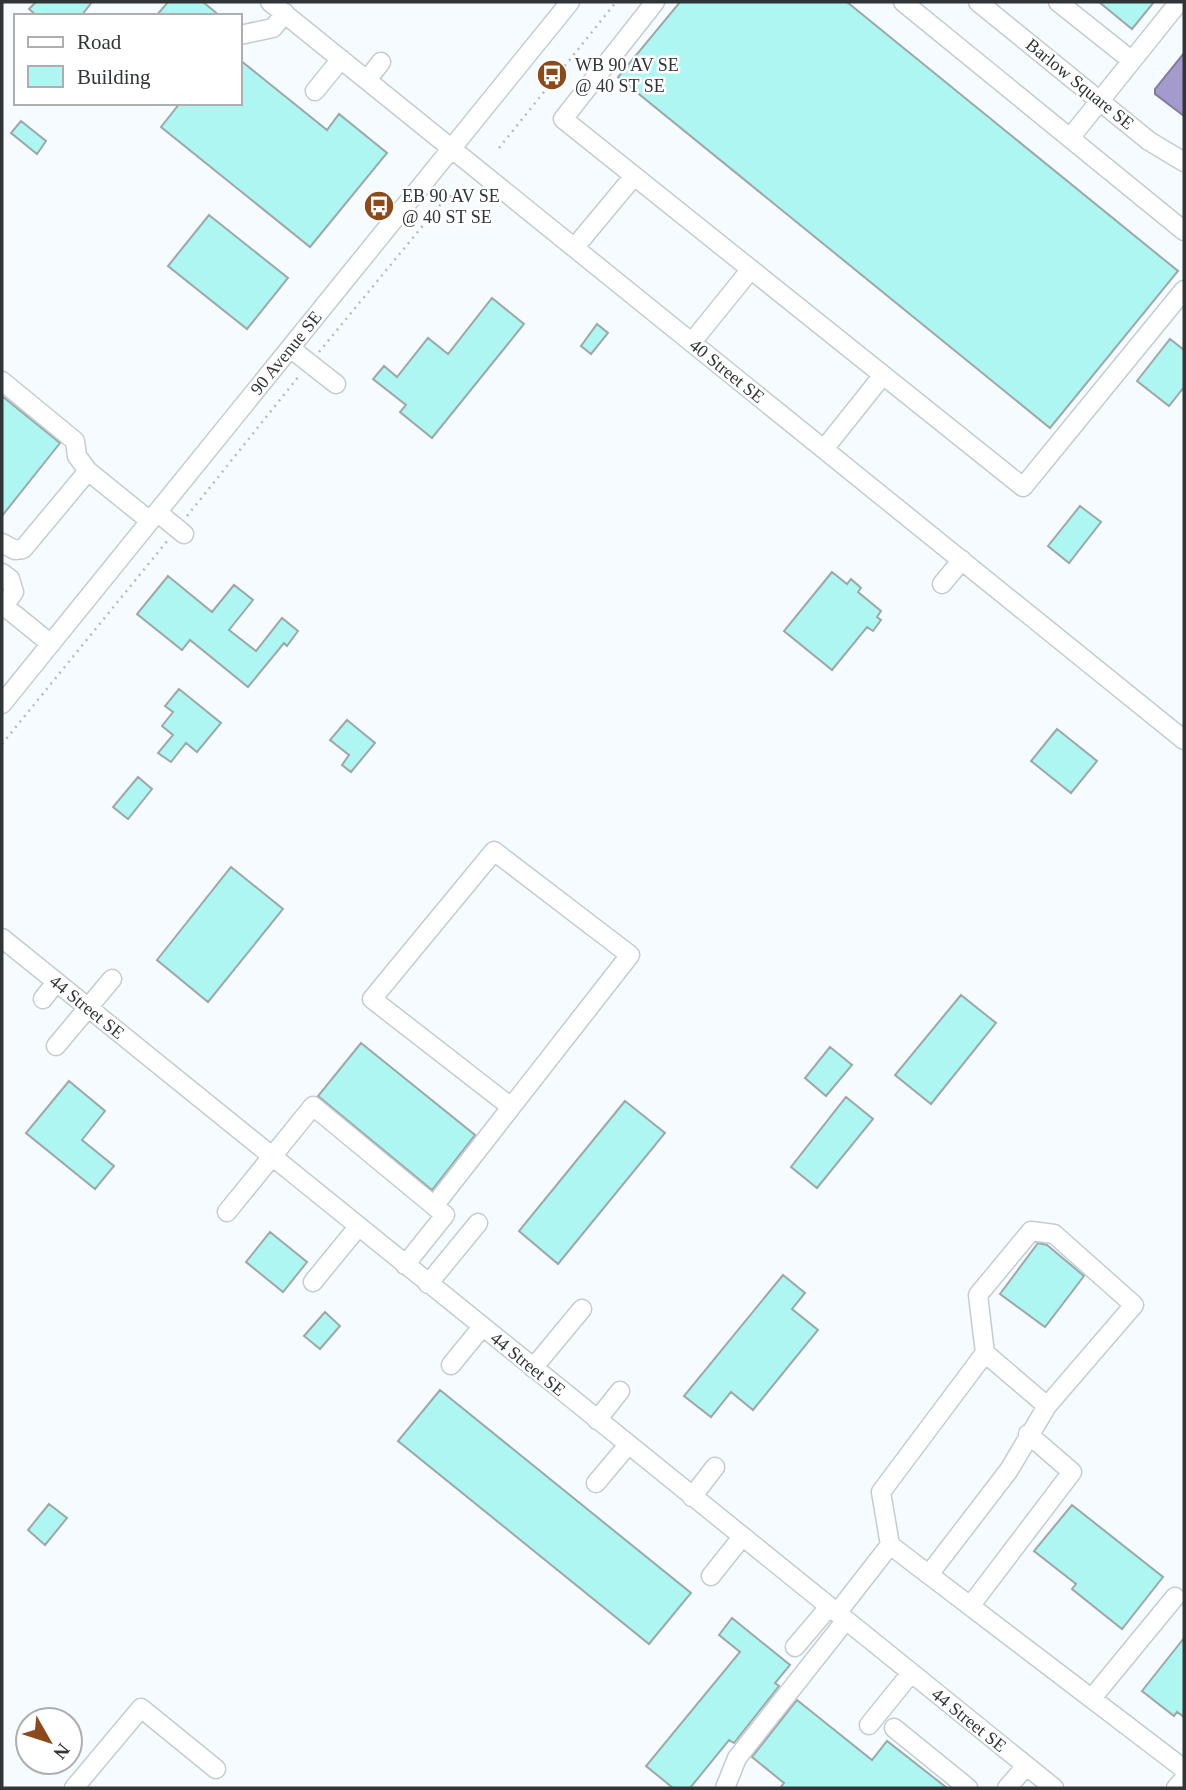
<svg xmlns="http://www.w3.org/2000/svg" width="1186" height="1790" font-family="Georgia,serif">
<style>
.water{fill:#a49acb;stroke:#827c9f;stroke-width:2}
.building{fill:#aef6f1;stroke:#9da8a7;stroke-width:2}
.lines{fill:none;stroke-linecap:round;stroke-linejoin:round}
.minor-casing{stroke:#c3cdd1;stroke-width:21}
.path{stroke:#b7bcbf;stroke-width:2.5;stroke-dasharray:2 5;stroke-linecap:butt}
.minor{stroke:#fff;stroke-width:18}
.labels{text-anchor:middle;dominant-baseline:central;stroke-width:5;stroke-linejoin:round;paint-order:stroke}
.poi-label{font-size:18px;fill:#313537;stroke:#fff;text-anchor:start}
.street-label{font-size:18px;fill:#313537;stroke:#fff}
</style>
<rect width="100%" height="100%" fill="#f5fbfe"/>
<path class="water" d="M 1184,53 L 1184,116 L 1155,94 L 1155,89 Z"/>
<path class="building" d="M 36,2 L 92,2 L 81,16 L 37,16 L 29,9 Z
M 168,2 L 203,2 L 220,16 L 156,16 Z
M 680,2 L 847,2 L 1178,271 L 1050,428 L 618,77 Z
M 1099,2 L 1154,2 L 1132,29 Z
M 240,60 L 327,130 L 339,114 L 387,153 L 310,247 L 161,127 L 180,103 L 240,103 Z
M 21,121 L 46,141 L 37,154 L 11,133 Z
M 209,215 L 288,278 L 247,329 L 168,266 Z
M 492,298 L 524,324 L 432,438 L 400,412 L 406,405 L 373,379 L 384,366 L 397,377 L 428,338 L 448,354 Z
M 597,324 L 608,333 L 591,354 L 581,346 Z
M 1170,339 L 1184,350 L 1184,387 L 1169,406 L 1137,381 Z
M 2,396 L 60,443 L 2,516 Z
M 1080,506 L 1101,522 L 1069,563 L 1048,546 Z
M 832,572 L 847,584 L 851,579 L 861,588 L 858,592 L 881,611 L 877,617 L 881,620 L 873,631 L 867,627 L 832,670 L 784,631 Z
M 168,576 L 212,612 L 234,585 L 253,600 L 229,630 L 256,651 L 282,618 L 298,631 L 287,646 L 284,643 L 248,687 L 190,640 L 182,650 L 137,614 Z
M 179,689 L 221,723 L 197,752 L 186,743 L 171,762 L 158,753 L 173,735 L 162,726 L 173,712 L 165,706 Z
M 347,720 L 375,743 L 351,772 L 342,765 L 349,755 L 330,740 Z
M 1057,729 L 1097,761 L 1071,793 L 1031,761 Z
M 138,777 L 152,789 L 128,819 L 113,807 Z
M 231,867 L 283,909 L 208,1002 L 157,960 Z
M 961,995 L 996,1023 L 931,1104 L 895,1075 Z
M 361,1043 L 475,1135 L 432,1190 L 318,1096 Z
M 830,1047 L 852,1065 L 826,1096 L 805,1078 Z
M 69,1081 L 105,1111 L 82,1140 L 114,1166 L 95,1189 L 26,1133 Z
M 846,1097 L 873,1119 L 817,1188 L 791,1167 Z
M 625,1101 L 665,1133 L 558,1264 L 519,1231 Z
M 270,1232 L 307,1262 L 283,1292 L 246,1262 Z
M 1038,1243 L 1047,1245 L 1084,1276 L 1045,1327 L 1000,1294 Z
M 783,1275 L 805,1293 L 792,1309 L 818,1330 L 753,1410 L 731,1392 L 711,1417 L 684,1396 Z
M 325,1312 L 340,1326 L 320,1349 L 304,1336 Z
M 440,1390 L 691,1593 L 649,1644 L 398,1441 Z
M 49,1504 L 67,1518 L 45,1545 L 28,1530 Z
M 1072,1505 L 1163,1577 L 1122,1629 L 1072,1589 L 1076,1584 L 1034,1551 Z
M 732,1618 L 790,1665 L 775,1683 L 779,1686 L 734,1743 L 729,1740 L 690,1788 L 673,1788 L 646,1766 L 740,1652 L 719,1635 Z
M 1184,1638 L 1184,1717 L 1177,1712 L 1174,1716 L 1142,1691 Z
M 797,1700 L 872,1760 L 887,1741 L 947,1788 L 780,1788 L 784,1783 L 752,1757 Z"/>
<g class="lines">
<g class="minor-casing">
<path id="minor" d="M 270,2 L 1184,740
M 655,2 L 563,119 L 1023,487 L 1184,290
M 903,2 L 1184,231
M 978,2 L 1149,141 L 1184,162
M 1058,2 L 1131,60
M 240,35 L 273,28 L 285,13
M 367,80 L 381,62
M 315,91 L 341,59
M 1070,138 L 1179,2
M 575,247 L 634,176
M 692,342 L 751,269
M 290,348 L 336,384
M 2,381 L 75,441 L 77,456 L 88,471 L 150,521
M 824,449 L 883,375
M 157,512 L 184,534
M 2,543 L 15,550 L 23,549 L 88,471
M 2,573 L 10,579 L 14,592 L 4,606
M 942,584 L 962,560
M 2,608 L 4,606 L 51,644
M 2,704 L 570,2
M 2,938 L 1054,1788
M 43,999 L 56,982
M 56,1046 L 112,979
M 434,1206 L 630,955 L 494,851 L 372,999 L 511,1107
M 227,1212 L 313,1106 L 445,1215 L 405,1265
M 313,1282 L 358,1227
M 428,1284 L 478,1223
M 985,1353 L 1047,1406
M 451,1365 L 482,1327
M 533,1368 L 582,1309
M 597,1420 L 620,1391
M 596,1483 L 628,1445
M 692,1497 L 715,1467
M 930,1573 L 1009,1470 L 1047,1406 L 1134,1305 L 1054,1234 L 1031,1231 L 978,1295 L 985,1353 L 881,1492 L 890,1545 L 1184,1769
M 711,1576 L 742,1537
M 971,1605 L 1072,1472 L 1028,1434
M 837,1613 L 890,1545
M 795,1647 L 829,1607
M 1092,1698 L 1175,1597
M 869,1725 L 911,1673
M 894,1728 L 968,1788
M 74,1788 L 141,1708 L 216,1769
M 725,1788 L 737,1758 L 846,1620
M 1007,1788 L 1026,1766
M 1176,1788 L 1184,1779"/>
</g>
<path class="path" d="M 499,148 L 616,2
M 319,352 L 439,206 L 460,188
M 187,516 L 299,376
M 2,744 L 168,540"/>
<use href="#minor" class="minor"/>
</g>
<defs>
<g id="bus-disc" transform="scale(1.575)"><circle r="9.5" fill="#8c4919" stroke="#fff"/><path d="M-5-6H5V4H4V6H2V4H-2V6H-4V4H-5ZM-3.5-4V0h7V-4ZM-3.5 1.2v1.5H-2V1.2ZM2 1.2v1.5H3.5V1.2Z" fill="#fff"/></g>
</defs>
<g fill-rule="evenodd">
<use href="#bus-disc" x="552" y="75"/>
<use href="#bus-disc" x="379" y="206"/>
</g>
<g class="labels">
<g class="poi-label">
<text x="575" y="65">WB 90 AV SE<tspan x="575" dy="21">@ 40 ST SE</tspan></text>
<text x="402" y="196">EB 90 AV SE<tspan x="402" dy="21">@ 40 ST SE</tspan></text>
</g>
<g class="street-label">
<text transform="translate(1080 84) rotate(39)">Barlow Square SE</text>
<text transform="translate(286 353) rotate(-51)">90 Avenue SE</text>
<text transform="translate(727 371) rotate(39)">40 Street SE</text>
<text transform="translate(87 1007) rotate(39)">44 Street SE</text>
<text transform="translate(528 1364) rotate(39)">44 Street SE</text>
<text transform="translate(969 1720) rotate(39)">44 Street SE</text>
</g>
</g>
<rect width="1186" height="1790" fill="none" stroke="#313537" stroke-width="7"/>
<rect x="14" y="14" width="228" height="91" fill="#ffffff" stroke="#adaeaf" stroke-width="2"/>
<rect x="28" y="37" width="35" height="10" fill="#ffffff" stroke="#adaeaf" stroke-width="2"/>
<text x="77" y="49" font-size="21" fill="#313537">Road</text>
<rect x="28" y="66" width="35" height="21" fill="#aef6f1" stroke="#adaeaf" stroke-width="2"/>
<text x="77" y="84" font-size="21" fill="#313537">Building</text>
<g transform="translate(49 1741) rotate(129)"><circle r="33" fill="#ffffff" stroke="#adaeaf" stroke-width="2"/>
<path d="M0-5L12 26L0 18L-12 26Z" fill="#8c4919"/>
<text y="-10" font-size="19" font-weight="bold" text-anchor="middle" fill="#313537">N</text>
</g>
</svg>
